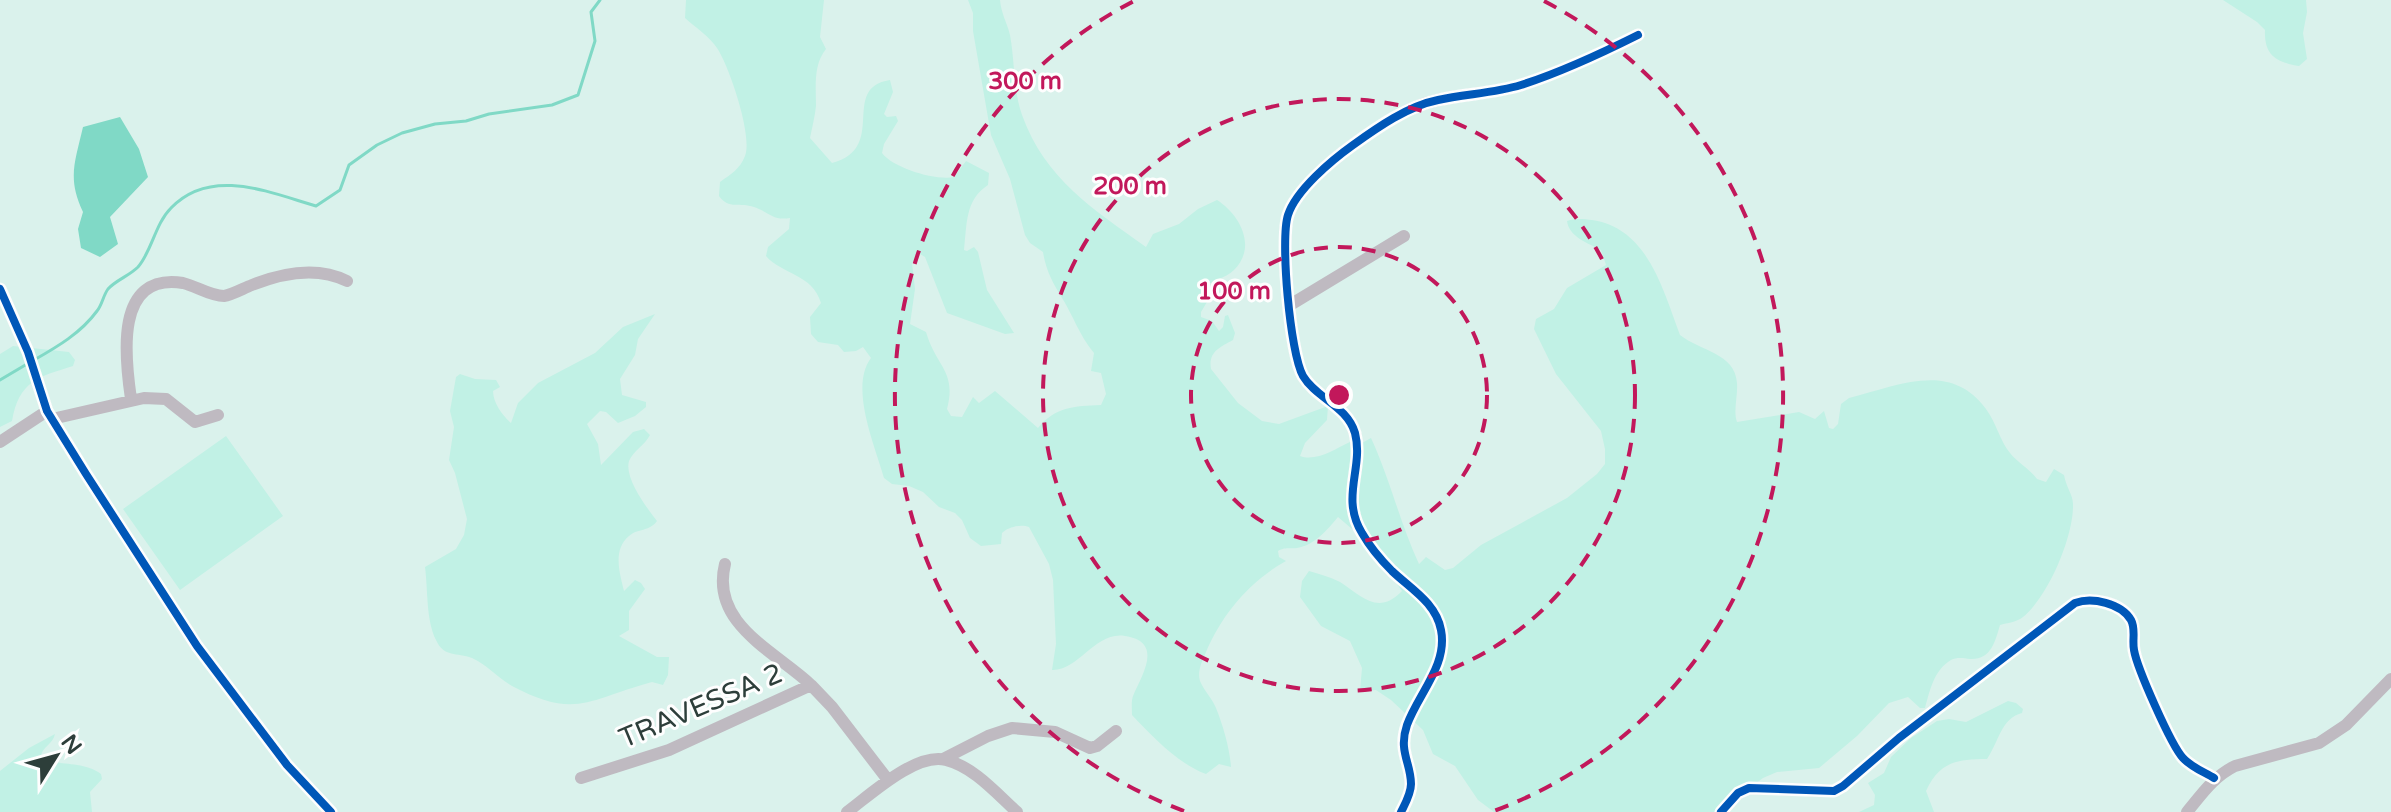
<svg xmlns="http://www.w3.org/2000/svg" width="2391" height="812" font-family="'Varela Round',sans-serif">
<style>
.green{fill:#c1f1e5}
.water{fill:#80d9c6}
.lines{fill:none;stroke-linecap:round;stroke-linejoin:round}
.stream{stroke:#80d9c6;stroke-width:3}
.minor{stroke:#bfbac1;stroke-width:12}
.cycleway-casing{stroke:#fefefe;stroke-width:13}
.cycleway{stroke:#0057b8;stroke-width:8}
.ring{fill:none;stroke:#c2185b;stroke-width:4;stroke-dasharray:14 10}
.labels{text-anchor:middle;dominant-baseline:central;stroke-width:6;stroke-linejoin:round;paint-order:stroke}
.street-label{font-size:28px;fill:#2d3e3a;stroke:#fefefe}
.centre{fill:#c2185b;stroke:#fefefe;stroke-width:4}
.ring-label{font-size:24px;text-anchor:middle;font-weight:bold;fill:#c2185b;stroke:#fefefe;stroke-width:6;stroke-linejoin:round;paint-order:stroke}
</style>
<rect width="100%" height="100%" fill="#daf2ec"/>
<path class="green" d="M 686,0 L 824,0 L 820,37 L 826,49 C 813,65 816,87 816,106 C 815,116 812,128 810,138 L 832,163 C 889,148 839,88 890,80 L 893,92 L 884,114 L 887,117 L 896,116 L 898,121 L 884,144 L 882,153 C 893,168 936,181 954,177 L 966,161 L 989,173 L 988,185 C 965,200 967,224 964,250 L 967,251 L 974,247 L 978,252 L 987,290 L 1014,333 L 1005,334 L 947,313 L 925,257 L 920,254 L 912,263 L 915,289 L 910,324 L 926,332 C 936,367 957,371 947,409 L 951,416 L 962,417 L 973,397 L 979,403 L 995,391 L 1038,428 C 1055,407 1074,406 1101,405 L 1106,394 L 1101,373 L 1091,371 L 1094,353 C 1078,333 1075,319 1062,298 C 1053,283 1046,271 1043,252 L 1030,243 L 1025,235 L 1010,179 L 991,135 L 973,31 L 973,13 L 968,0 L 1000,0 C 1001,13 1007,23 1010,35 C 1015,62 1013,89 1022,115 C 1045,179 1093,209 1146,247 L 1153,234 L 1179,224 L 1198,209 L 1217,200 C 1239,214 1258,246 1234,270 C 1225,279 1211,279 1203,290 L 1210,297 L 1201,312 L 1201,317 L 1212,321 L 1219,331 L 1223,327 L 1225,316 L 1228,315 L 1235,333 L 1233,340 C 1220,347 1208,352 1211,369 L 1238,403 L 1262,421 L 1279,424 L 1328,406 L 1327,420 L 1305,443 L 1300,456 C 1316,462 1335,449 1350,442 L 1351,449 L 1371,438 C 1390,479 1400,523 1419,564 L 1426,557 L 1445,570 L 1453,568 L 1481,545 L 1567,498 L 1597,474 L 1605,464 L 1605,449 L 1601,431 L 1556,374 L 1534,329 L 1536,319 L 1554,309 L 1567,288 L 1606,265 L 1601,250 C 1588,243 1569,237 1567,221 C 1576,218 1583,219 1592,220 C 1648,228 1663,290 1680,335 C 1700,351 1735,353 1737,383 C 1738,396 1733,411 1737,422 L 1799,412 L 1815,419 L 1824,411 L 1829,428 L 1833,429 L 1838,424 L 1841,404 L 1849,398 C 1898,386 1950,360 1986,409 C 1996,422 2000,441 2010,453 C 2018,463 2030,469 2037,479 L 2046,482 L 2054,469 L 2064,475 C 2066,487 2073,495 2073,504 C 2074,536 2048,597 2023,617 C 2017,622 2007,623 2000,625 C 1995,642 1991,660 1970,659 C 1963,658 1957,657 1951,660 C 1934,670 1930,690 1925,708 L 1920,708 L 1908,697 L 1889,703 L 1857,736 L 1819,768 L 1777,772 L 1763,778 L 1739,796 L 1727,812 L 1494,812 L 1478,800 L 1455,766 L 1433,754 L 1423,730 L 1391,700 L 1376,690 L 1360,691 L 1362,668 L 1350,641 L 1321,626 L 1300,597 L 1302,581 L 1309,571 C 1319,574 1330,577 1340,582 C 1362,596 1378,616 1402,591 L 1365,540 L 1338,517 C 1327,530 1315,545 1297,548 C 1288,549 1285,547 1278,551 L 1279,557 L 1286,561 C 1250,581 1222,614 1206,652 C 1202,661 1197,672 1200,681 C 1204,691 1212,698 1216,708 C 1223,725 1230,750 1231,767 L 1219,764 L 1206,774 C 1178,764 1152,736 1132,715 C 1132,708 1131,702 1133,696 C 1141,676 1165,642 1125,636 C 1095,631 1079,671 1052,670 L 1056,644 L 1053,580 L 1049,564 L 1029,527 C 1021,524 1008,527 1002,533 L 1001,544 L 981,546 L 970,538 L 962,520 L 955,513 L 939,507 L 923,492 L 909,486 L 892,484 L 884,478 C 875,446 849,387 871,358 L 863,347 L 856,351 L 844,352 L 838,345 L 818,342 L 811,334 L 810,317 L 821,303 C 813,274 781,274 766,256 L 768,247 L 789,229 L 790,218 C 773,221 769,212 754,207 C 740,202 729,210 719,196 L 720,182 C 731,174 740,169 745,156 C 753,136 729,66 717,48 C 710,37 695,27 685,18 Z
M 2223,0 L 2306,0 L 2307,12 L 2303,33 L 2307,59 L 2299,66 C 2275,62 2264,54 2265,30 L 2257,22 Z
M 655,314 L 638,339 L 635,355 L 620,379 L 622,395 L 646,402 L 646,407 L 635,416 L 618,423 L 606,412 L 600,411 L 587,424 L 598,444 L 601,465 L 633,432 L 644,429 L 650,435 C 645,445 633,451 629,461 C 624,478 647,508 657,521 C 649,532 638,528 629,536 C 612,550 620,574 624,591 L 635,580 L 641,583 L 645,589 L 629,611 L 629,630 L 619,636 L 657,657 L 669,657 L 668,675 L 663,685 L 652,682 C 589,699 576,720 512,686 C 498,678 486,664 472,658 C 457,652 444,658 436,640 C 426,620 428,590 425,567 L 456,549 L 464,535 L 467,519 L 455,473 L 449,460 L 454,427 L 450,411 L 456,377 L 460,374 L 475,379 L 496,380 L 500,387 L 493,391 C 493,403 503,416 511,423 L 518,403 L 538,383 L 595,353 L 623,327 Z
M 13,346 L 69,352 L 75,360 L 73,366 C 38,377 19,381 12,421 L 0,427 L 0,354 Z
M 226,436 L 283,516 L 180,590 L 123,509 Z
M 2008,701 L 2016,703 L 2023,709 L 2022,713 C 2001,718 1999,742 1987,759 C 1957,759 1939,762 1926,791 L 1934,812 L 1859,812 L 1874,805 L 1875,795 L 1868,783 L 1884,773 L 1891,757 L 1911,738 L 1937,721 L 1949,719 L 1966,722 Z
M 55,734 C 53,744 42,747 41,756 C 54,768 81,759 101,774 L 102,779 L 90,792 L 92,812 L 0,812 L 0,771 L 29,748 Z"/>
<path class="water" d="M 120,117 L 139,149 L 148,177 L 110,217 L 118,244 L 100,257 L 81,248 L 78,229 L 83,212 C 67,178 75,162 83,127 Z"/>
<g class="lines">
<path class="stream" d="M 34,360 C 57,347 81,333 97,311 C 102,305 103,296 108,289 C 116,280 129,276 138,267 C 152,251 155,224 171,208 C 211,166 271,193 316,206 L 340,190 L 349,165 L 377,145 L 402,133 L 435,124 L 466,121 L 489,114 L 552,105 L 578,95 L 595,41 L 591,12 L 600,0
M 0,380 L 27,364"/>
<path class="minor" d="M 0,289 L 28,352 L 47,411 L 86,474 L 197,646 L 287,765 L 331,812
M 1290,305 L 1404,236
M 131,399 C 125,358 114,272 183,283 C 196,286 210,296 224,296 C 232,295 244,288 252,285 C 282,273 317,266 347,281
M 52,419 L 144,398 L 166,399 L 195,422 L 218,415
M 0,442 L 47,411
M 725,564 C 710,624 775,651 811,685
M 943,759 L 988,736 L 1012,728 L 1055,732 L 1090,748 L 1097,746 L 1116,731
M 581,778 L 669,750 L 811,685 L 832,707 L 888,780
M 847,812 C 870,795 916,752 946,760 C 974,767 996,793 1017,812
M 1401,812 C 1405,804 1411,794 1411,784 C 1411,763 1398,751 1407,725 C 1418,694 1448,665 1441,630 C 1436,603 1411,589 1392,571 C 1381,560 1370,547 1362,533 C 1340,497 1364,468 1355,433 C 1347,406 1316,398 1303,376 C 1290,353 1280,239 1288,215 C 1296,190 1332,160 1353,145 C 1378,127 1408,106 1438,100 C 1465,94 1495,93 1521,85 C 1562,72 1600,54 1638,35
M 1721,812 L 1738,793 L 1749,788 L 1834,791 L 1843,786 L 1899,738 L 2075,603 C 2092,597 2121,603 2131,620 C 2136,629 2132,640 2134,650 C 2137,668 2171,745 2183,758 C 2191,767 2204,772 2214,778
M 2187,812 C 2202,794 2213,777 2235,766 L 2319,743 L 2346,725 L 2391,679"/>
<g class="cycleway-casing">
<path id="cycleway" d="M 0,289 L 28,352 L 47,411 L 86,474 L 197,646 L 287,765 L 331,812
M 1401,812 C 1405,804 1411,794 1411,784 C 1411,763 1398,751 1407,725 C 1418,694 1448,665 1441,630 C 1436,603 1411,589 1392,571 C 1381,560 1370,547 1362,533 C 1340,497 1364,468 1355,433 C 1347,406 1316,398 1303,376 C 1290,353 1280,239 1288,215 C 1296,190 1332,160 1353,145 C 1378,127 1408,106 1438,100 C 1465,94 1495,93 1521,85 C 1562,72 1600,54 1638,35
M 1721,812 L 1738,793 L 1749,788 L 1834,791 L 1843,786 L 1899,738 L 2075,603 C 2092,597 2121,603 2131,620 C 2136,629 2132,640 2134,650 C 2137,668 2171,745 2183,758 C 2191,767 2204,772 2214,778"/>
</g>
<use href="#cycleway" class="cycleway"/>
</g>
<g class="ring">
<circle cx="1339" cy="395" r="148"/>
<circle cx="1339" cy="395" r="296"/>
<path d="M1184 811A444 444 0 0 1 1134 1M1544 1A444 444 0 0 1 1494 811"/>
</g>
<g class="labels">
<g class="street-label">
<text transform="translate(701 706) rotate(-23)">TRAVESSA 2</text>
</g>
</g>
<circle cx="1339" cy="395" r="12" class="centre"/>
<g class="ring-label">
<text x="1025" y="89">300 m</text>
<text x="1130" y="194">200 m</text>
<text x="1234" y="299">100 m</text>
</g>
<g transform="translate(56 756) rotate(53)" stroke="#fefefe" stroke-width="6" paint-order="stroke">
<path d="M0-6L14 30L0 20L-14 30Z" fill="#2d3e3a"/>
<text y="-12" font-size="22" font-weight="bold" text-anchor="middle" fill="#2d3e3a">N</text>
</g>
</svg>
